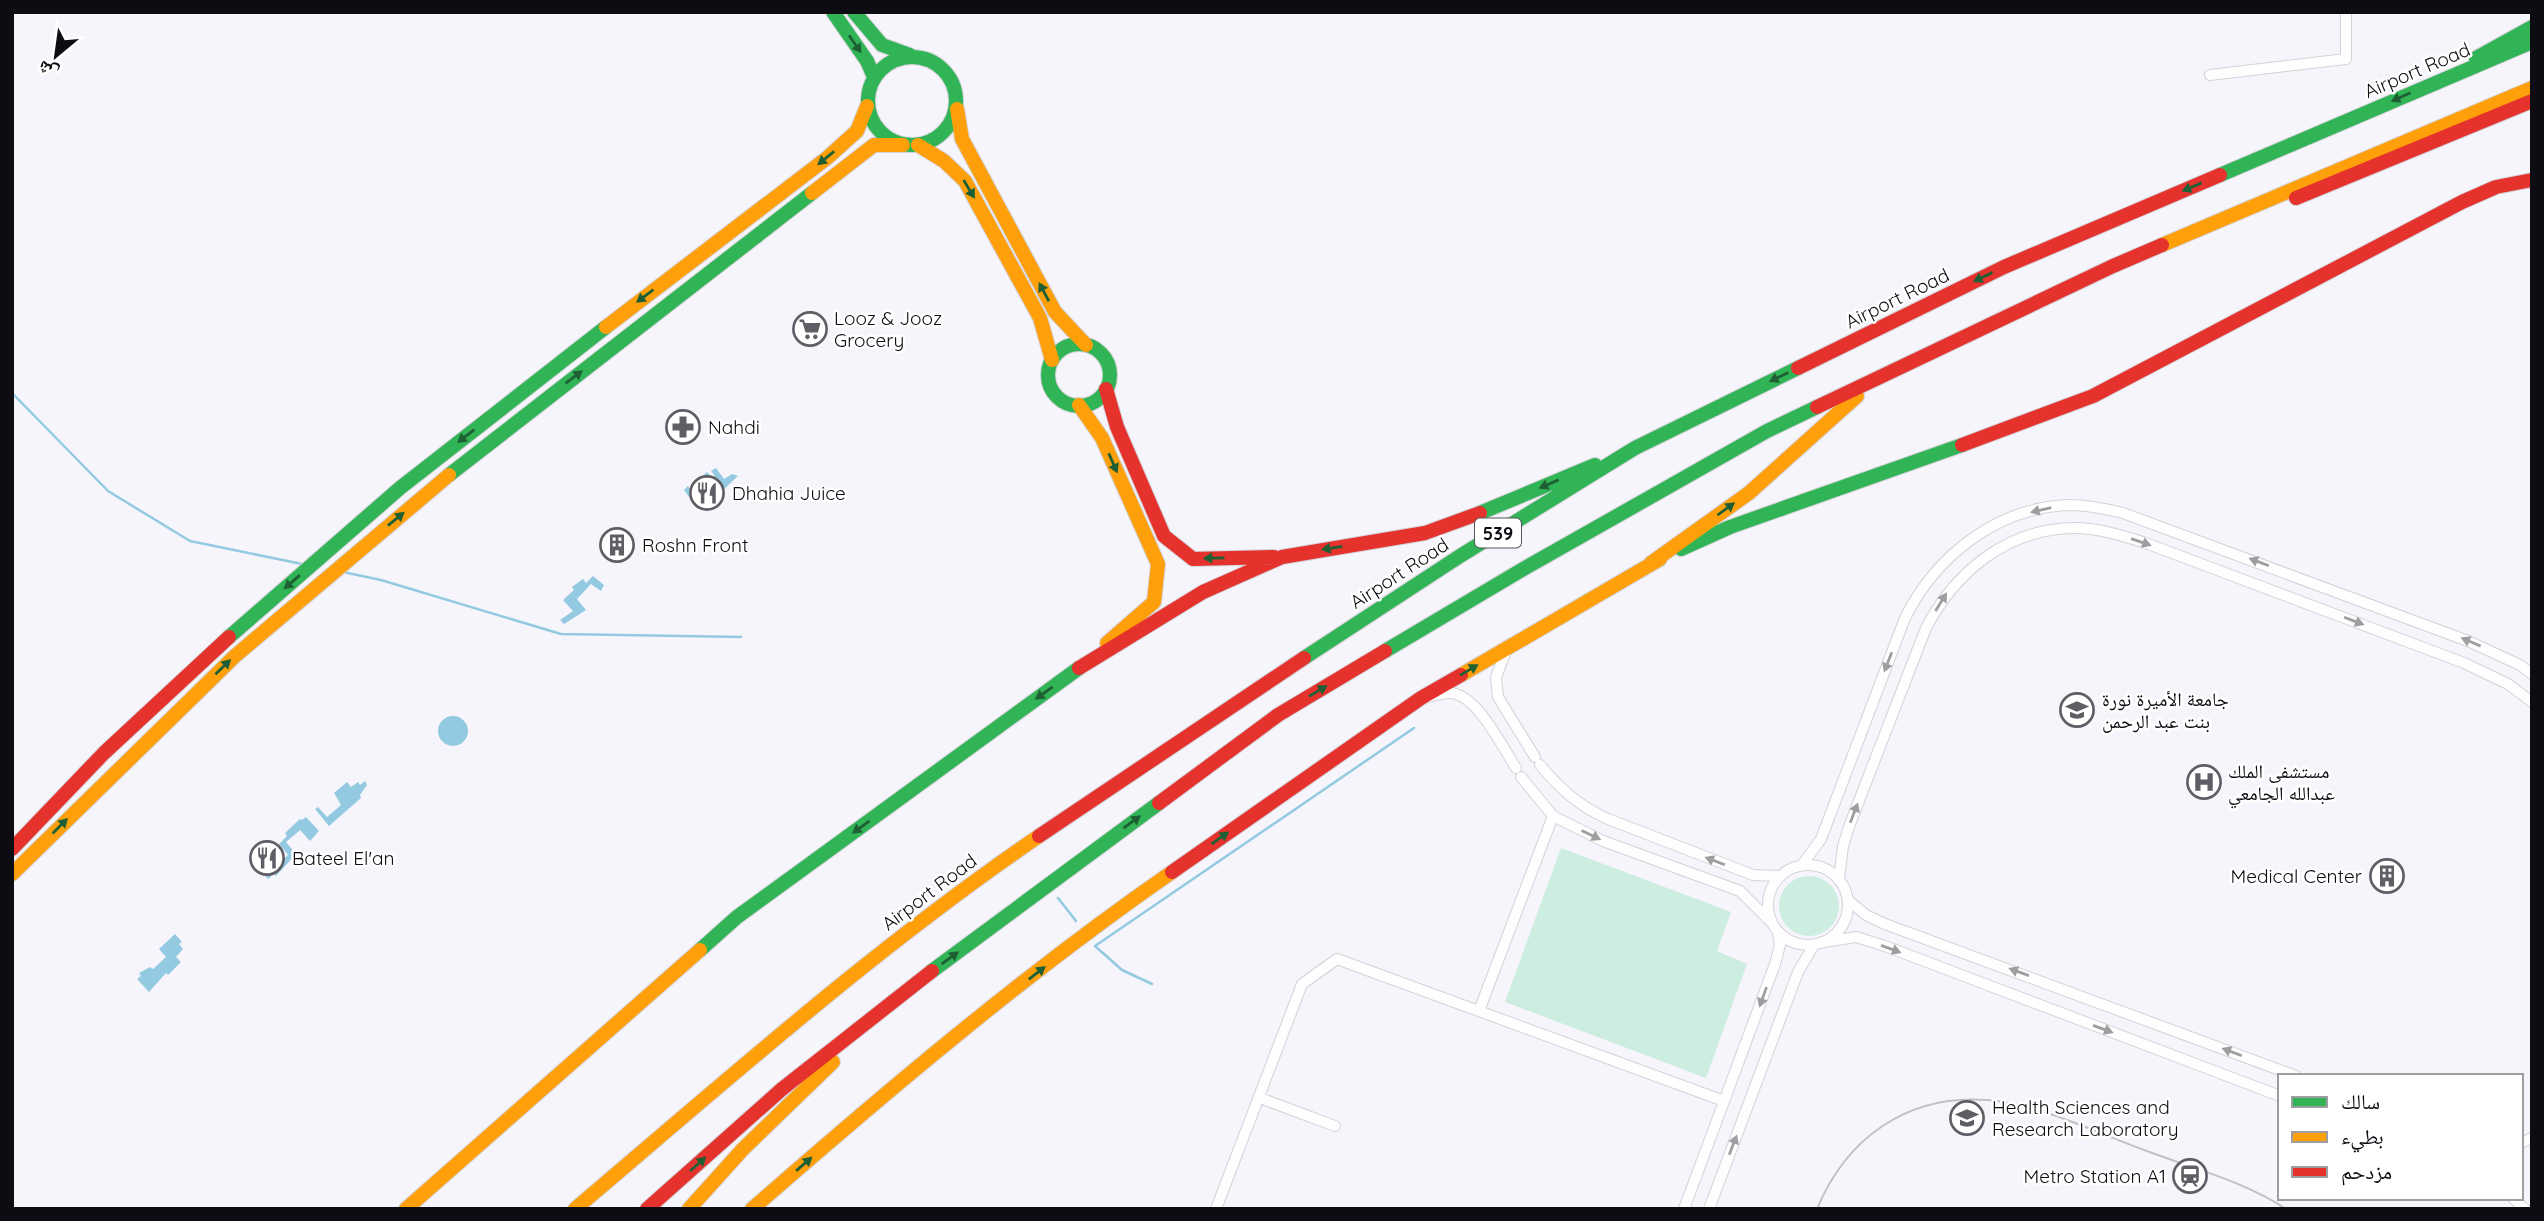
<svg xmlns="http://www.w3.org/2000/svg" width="2544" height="1221" font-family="Quicksand,'Noto Naskh Arabic',sans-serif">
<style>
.green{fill:#cdede0}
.water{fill:#93cae1}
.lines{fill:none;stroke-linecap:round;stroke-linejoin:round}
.stream{stroke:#93cae1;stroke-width:2.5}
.street-casing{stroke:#d3d2d8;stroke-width:12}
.fast-casing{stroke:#d3d2d8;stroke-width:16}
.slow-casing{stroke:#d3d2d8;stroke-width:16}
.jam-casing{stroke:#d3d2d8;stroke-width:16}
.street{stroke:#fefefe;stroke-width:10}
.fast{stroke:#30b455;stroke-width:14}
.slow{stroke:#ff9f0a;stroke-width:14}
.jam{stroke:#e5322d;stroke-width:14}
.tram{stroke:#c2c2c4;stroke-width:2}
.oneway{fill:#1e6034}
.oneway2{fill:#9e9da0}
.labels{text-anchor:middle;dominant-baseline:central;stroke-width:5;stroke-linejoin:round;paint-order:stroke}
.shield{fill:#fff;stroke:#565559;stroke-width:2}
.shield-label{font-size:18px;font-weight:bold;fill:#0d0c12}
.street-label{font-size:19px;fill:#0d0c12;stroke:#fff}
.poi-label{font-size:19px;fill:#0d0c12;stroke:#fff;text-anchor:start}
</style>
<rect width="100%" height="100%" fill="#f6f5fb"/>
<path class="green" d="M 1561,848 L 1731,912 L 1717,951 L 1747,964 L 1706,1078 L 1505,1002 Z
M1779 906a30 30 0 1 1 60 0a30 30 0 1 1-60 0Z"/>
<path class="water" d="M 716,468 L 724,479 L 732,474 L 738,476 L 720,493 L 710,480 L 695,491 L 701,500 L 696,503 L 698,509 L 684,490 L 688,486 L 691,490 L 700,483 L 698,480 L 707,472 L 712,478 L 715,476 L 711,471 Z
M 593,576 L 604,585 L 601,591 L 591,584 L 577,599 L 586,610 L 564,624 L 560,620 L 573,611 L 563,600 L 574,590 L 572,587 L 583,579 L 586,583 Z
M438 731a15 15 0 1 1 30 0a15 15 0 1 1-30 0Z
M 365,781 L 367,785 L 360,795 L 361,798 L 329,826 L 315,809 L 318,807 L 327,817 L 341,805 L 334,793 L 347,782 L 351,787 L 358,782 L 360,785 Z
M 306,817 L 319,831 L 310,841 L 300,830 L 286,842 L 296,854 L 276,876 L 274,874 L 268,879 L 254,863 L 257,861 L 266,871 L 280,859 L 282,861 L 288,855 L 279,844 L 287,836 L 285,833 L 300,819 L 302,820 Z
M 175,934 L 182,942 L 179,944 L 183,949 L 176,957 L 181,962 L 168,975 L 166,973 L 149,992 L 137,979 L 141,976 L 139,973 L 150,967 L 153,969 L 166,957 L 159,949 Z"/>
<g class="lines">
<path class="stream" d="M 12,393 L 108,491 L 190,541 L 302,564
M 343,572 L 381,580 L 561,634 L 741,637
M 1058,898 L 1076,921
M 1152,984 L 1122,970 L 1095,946 L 1414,728"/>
<g class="street-casing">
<path id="street" d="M 2210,75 L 2346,59 L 2346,12
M 1508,646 L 1496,677 L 1498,697 L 1535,757
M 1427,697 C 1434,696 1442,693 1449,693 C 1476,692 1503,748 1516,768
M 1540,765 C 1560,789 1579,806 1608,819 L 1753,875 L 1781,876
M 1521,777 L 1553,816 L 1603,841 L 1740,891 L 1772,923
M 1802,865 L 1821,839 L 1905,618 C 1936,556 1997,507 2070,505 C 2088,505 2106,509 2123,513 L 2468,641 L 2520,665 L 2532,674
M1768 905a40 40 0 1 1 80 0a40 40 0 1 1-80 0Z
M 1839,879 L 1843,846 L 1850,824 L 1926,628 C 1956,571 2007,529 2074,528 C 2098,528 2120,535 2143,542 L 2464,663 L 2508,684 L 2532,702
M 1849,901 L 1866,915 L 1885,924 L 2296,1076
M 1824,942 L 1856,937 L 1885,946 L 2280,1096
M 1479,1011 L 1553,816
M 1260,1098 L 1335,1126
M 2521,1143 L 2532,1138
M 2513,1198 L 2525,1209
M 1216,1209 L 1302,984 L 1337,959 L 1724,1101
M 1684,1209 L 1775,964 L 1780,945 L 1778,932
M 1709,1209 L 1798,972 L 1814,945"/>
</g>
<g class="fast-casing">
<path id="fast" d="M 833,12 L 867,61 L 874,77
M 854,12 L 882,45 L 910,55
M868 101a44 44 0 1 1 88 0a44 44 0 1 1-88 0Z
M 2476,58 L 2532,27
M 2220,175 L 2532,42
M1048 375a31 31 0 1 1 62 0a31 31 0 1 1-62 0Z
M 449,475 L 812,193
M 1480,513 L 1595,465
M 1681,549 L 1730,527 L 1962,445
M 229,637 L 400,488 L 606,327
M 1385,651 L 1525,568 L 1767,431 L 1817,407
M 1304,658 L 1460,556 L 1635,448 L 1798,368
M 700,950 L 737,917 L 1079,668
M 932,971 L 1159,803"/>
</g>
<g class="slow-casing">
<path id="slow" d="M 957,109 L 962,139 L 1055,312 L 1086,345
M 918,145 L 944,161 L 965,181 L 1040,318 L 1052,360
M 812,193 L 874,145 L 903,145
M 2162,245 L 2532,88
M 606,327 L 827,158 L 857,131 L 867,106
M 1079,405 L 1102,438 L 1158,564 L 1154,602 L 1107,643
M 1651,563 L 1749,493 L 1857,396
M 1461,675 L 1660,559
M 12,874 L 235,656 L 449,475
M 406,1209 L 700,950
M 575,1209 C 726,1081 875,948 1039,836
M 689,1209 L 743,1149 L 833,1062
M 752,1209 C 887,1091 1025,974 1172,872"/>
</g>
<g class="jam-casing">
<path id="jam" d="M 2296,198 L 2532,101
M 1798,368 L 2004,267 L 2220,175
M 1106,389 L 1117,427 L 1164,536 L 1193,559 L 1274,557
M 1817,407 L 2113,266 L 2162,245
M 1962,445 L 2093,396 L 2462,202 L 2496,187 L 2532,180
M 1079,668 L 1203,592 L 1282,557 L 1425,533 L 1480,513
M 1159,803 L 1278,715 L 1385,651
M 1039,836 L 1304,658
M 12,849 L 104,753 L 229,637
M 1172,872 L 1421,698 L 1461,675
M 647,1209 L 782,1089 L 932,971"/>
</g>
<use href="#street" class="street"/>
<use href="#fast" class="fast"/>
<use href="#slow" class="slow"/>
<use href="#jam" class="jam"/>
<path class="tram" d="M 1817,1209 C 1847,1137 1908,1094 1987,1100 C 2039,1104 2095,1132 2144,1150 C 2189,1167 2246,1182 2286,1209"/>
</g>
<defs><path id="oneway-solid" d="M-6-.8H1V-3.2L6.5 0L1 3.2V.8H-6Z" transform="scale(1.75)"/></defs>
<g class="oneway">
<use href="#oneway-solid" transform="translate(855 44) rotate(55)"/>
<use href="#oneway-solid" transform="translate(2401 97) rotate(156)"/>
<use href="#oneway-solid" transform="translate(826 158) rotate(141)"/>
<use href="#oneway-solid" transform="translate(2192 187) rotate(157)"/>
<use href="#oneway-solid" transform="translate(969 189) rotate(59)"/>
<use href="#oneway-solid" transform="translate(1983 277) rotate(154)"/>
<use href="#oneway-solid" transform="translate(1044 292) rotate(-118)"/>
<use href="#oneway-solid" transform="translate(645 296) rotate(143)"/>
<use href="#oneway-solid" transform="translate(574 377) rotate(-37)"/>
<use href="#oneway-solid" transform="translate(1779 377) rotate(154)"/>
<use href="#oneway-solid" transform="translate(466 436) rotate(142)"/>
<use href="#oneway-solid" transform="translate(1113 463) rotate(66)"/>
<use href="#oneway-solid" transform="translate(1549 484) rotate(157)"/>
<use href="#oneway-solid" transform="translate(1726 509) rotate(-36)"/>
<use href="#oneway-solid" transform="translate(396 519) rotate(-39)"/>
<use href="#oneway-solid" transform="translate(1332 548) rotate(171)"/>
<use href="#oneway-solid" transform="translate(1214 558) rotate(179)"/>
<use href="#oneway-solid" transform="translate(292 582) rotate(139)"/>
<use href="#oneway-solid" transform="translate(223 667) rotate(-44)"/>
<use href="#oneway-solid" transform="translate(1469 670) rotate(-31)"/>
<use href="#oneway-solid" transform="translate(1318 691) rotate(-31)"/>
<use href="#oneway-solid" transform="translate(1044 693) rotate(144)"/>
<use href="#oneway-solid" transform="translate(1132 822) rotate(-36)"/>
<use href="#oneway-solid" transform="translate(60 826) rotate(-45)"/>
<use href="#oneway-solid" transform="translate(861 827) rotate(144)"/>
<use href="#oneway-solid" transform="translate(1220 838) rotate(-35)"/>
<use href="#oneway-solid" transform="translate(950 958) rotate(-36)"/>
<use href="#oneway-solid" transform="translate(1037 973) rotate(-38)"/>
<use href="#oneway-solid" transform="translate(698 1164) rotate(-42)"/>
<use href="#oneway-solid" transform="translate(804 1164) rotate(-41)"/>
</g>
<g class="oneway2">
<use href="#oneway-solid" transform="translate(2041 510) rotate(167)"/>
<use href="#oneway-solid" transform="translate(2141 542) rotate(19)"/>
<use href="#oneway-solid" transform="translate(2259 562) rotate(-159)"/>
<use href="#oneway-solid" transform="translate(1941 602) rotate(-58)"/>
<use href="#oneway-solid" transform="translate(2354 621) rotate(21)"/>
<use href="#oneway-solid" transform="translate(2471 642) rotate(-157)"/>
<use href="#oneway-solid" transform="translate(1888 662) rotate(111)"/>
<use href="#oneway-solid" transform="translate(1854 813) rotate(-69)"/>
<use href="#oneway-solid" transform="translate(1591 835) rotate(26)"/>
<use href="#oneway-solid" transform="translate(1715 861) rotate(-159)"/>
<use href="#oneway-solid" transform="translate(1891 949) rotate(20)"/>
<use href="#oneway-solid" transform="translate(2019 972) rotate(-160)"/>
<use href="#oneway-solid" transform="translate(1763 997) rotate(110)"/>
<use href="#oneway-solid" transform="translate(2103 1029) rotate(20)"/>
<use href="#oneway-solid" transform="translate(2232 1052) rotate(-159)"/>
<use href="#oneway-solid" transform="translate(1733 1145) rotate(-69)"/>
</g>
<defs>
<g id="supermarket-ring" transform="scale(1.75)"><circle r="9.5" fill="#fff" stroke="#5f5e64" stroke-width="1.5"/><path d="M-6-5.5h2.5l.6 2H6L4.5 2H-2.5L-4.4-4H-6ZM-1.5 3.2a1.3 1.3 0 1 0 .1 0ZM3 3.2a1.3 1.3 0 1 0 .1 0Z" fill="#5f5e64"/></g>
<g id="pharmacy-ring" transform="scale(1.75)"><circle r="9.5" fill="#fff" stroke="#5f5e64" stroke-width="1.5"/><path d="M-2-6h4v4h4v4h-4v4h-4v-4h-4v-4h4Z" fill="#5f5e64"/></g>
<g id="restaurant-ring" transform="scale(1.75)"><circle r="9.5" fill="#fff" stroke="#5f5e64" stroke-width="1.5"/><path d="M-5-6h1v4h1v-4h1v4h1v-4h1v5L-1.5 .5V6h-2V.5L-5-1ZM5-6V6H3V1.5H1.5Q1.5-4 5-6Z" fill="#5f5e64"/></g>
<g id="building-ring" transform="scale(1.75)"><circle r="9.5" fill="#fff" stroke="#5f5e64" stroke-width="1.5"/><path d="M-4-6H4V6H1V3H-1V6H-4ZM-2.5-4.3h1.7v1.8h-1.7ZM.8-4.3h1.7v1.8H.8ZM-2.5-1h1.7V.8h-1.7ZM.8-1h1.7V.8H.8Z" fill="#5f5e64"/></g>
<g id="university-ring" transform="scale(1.75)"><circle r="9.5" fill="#fff" stroke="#5f5e64" stroke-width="1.5"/><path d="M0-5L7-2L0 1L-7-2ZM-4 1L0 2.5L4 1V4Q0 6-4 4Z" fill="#5f5e64"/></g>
<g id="hospital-ring" transform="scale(1.75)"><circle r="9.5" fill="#fff" stroke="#5f5e64" stroke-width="1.5"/><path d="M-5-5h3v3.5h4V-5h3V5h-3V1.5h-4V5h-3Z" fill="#5f5e64"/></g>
<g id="station-ring" transform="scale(1.75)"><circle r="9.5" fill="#fff" stroke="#5f5e64" stroke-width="1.5"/><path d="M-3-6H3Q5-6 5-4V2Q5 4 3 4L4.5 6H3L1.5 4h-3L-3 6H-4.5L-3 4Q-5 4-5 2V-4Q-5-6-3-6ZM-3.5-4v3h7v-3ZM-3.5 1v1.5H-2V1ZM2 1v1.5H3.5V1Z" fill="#5f5e64"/></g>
</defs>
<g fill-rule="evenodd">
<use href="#supermarket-ring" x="810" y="329"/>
<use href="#pharmacy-ring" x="683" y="427"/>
<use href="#restaurant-ring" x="707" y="493"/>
<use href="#building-ring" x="617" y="545"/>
<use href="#university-ring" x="2077" y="710"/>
<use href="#hospital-ring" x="2204" y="782"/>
<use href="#restaurant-ring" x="267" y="858"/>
<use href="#building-ring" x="2387" y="876"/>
<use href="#university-ring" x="1967" y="1118"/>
<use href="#station-ring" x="2190" y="1176"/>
</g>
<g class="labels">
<rect class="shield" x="1475" y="518.5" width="46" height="29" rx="5"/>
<g class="shield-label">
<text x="1498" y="533">539</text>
</g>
<g class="street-label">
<text transform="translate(2417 70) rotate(-23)">Airport Road</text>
<text transform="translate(1897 298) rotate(-26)">Airport Road</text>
<text transform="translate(1399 573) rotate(-33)">Airport Road</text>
<text transform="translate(929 892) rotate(-37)">Airport Road</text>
</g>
<g class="poi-label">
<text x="834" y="318">Looz &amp; Jooz<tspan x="834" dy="22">Grocery</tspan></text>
<text x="708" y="427">Nahdi</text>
<text x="732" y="493">Dhahia Juice</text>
<text x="642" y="545">Roshn Front</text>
<text x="2102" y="699">جامعة الأميرة نورة<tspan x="2102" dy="22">بنت عبد الرحمن</tspan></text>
<text x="2228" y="771">مستشفى الملك<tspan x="2228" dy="22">عبدالله الجامعي</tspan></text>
<text x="292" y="858">Bateel El'an</text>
<text x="2362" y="876" text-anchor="end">Medical Center</text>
<text x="1992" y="1107">Health Sciences and<tspan x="1992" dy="22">Research Laboratory</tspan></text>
<text x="2166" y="1176" text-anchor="end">Metro Station A1</text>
</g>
</g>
<rect width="2544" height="1221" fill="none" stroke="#0d0c12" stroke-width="28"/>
<rect x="2278" y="1074" width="245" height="126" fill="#ffffff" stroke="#9e9ea0" stroke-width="2"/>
<rect x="2292" y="1097" width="35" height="10" fill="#30b455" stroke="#9e9ea0" stroke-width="2"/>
<text x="2341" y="1109" font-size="21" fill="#0d0c12">سالك</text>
<rect x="2292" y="1132" width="35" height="10" fill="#ff9f0a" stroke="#9e9ea0" stroke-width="2"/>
<text x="2341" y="1144" font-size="21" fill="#0d0c12">بطيء</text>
<rect x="2292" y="1167" width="35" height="10" fill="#e5322d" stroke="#9e9ea0" stroke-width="2"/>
<text x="2341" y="1179" font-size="21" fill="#0d0c12">مزدحم</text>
<g transform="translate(56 56) rotate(209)" stroke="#ffffff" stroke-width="5" paint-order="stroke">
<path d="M0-5L12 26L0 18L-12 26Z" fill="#0d0c12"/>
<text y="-10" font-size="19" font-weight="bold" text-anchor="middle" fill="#0d0c12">ش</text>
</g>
</svg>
